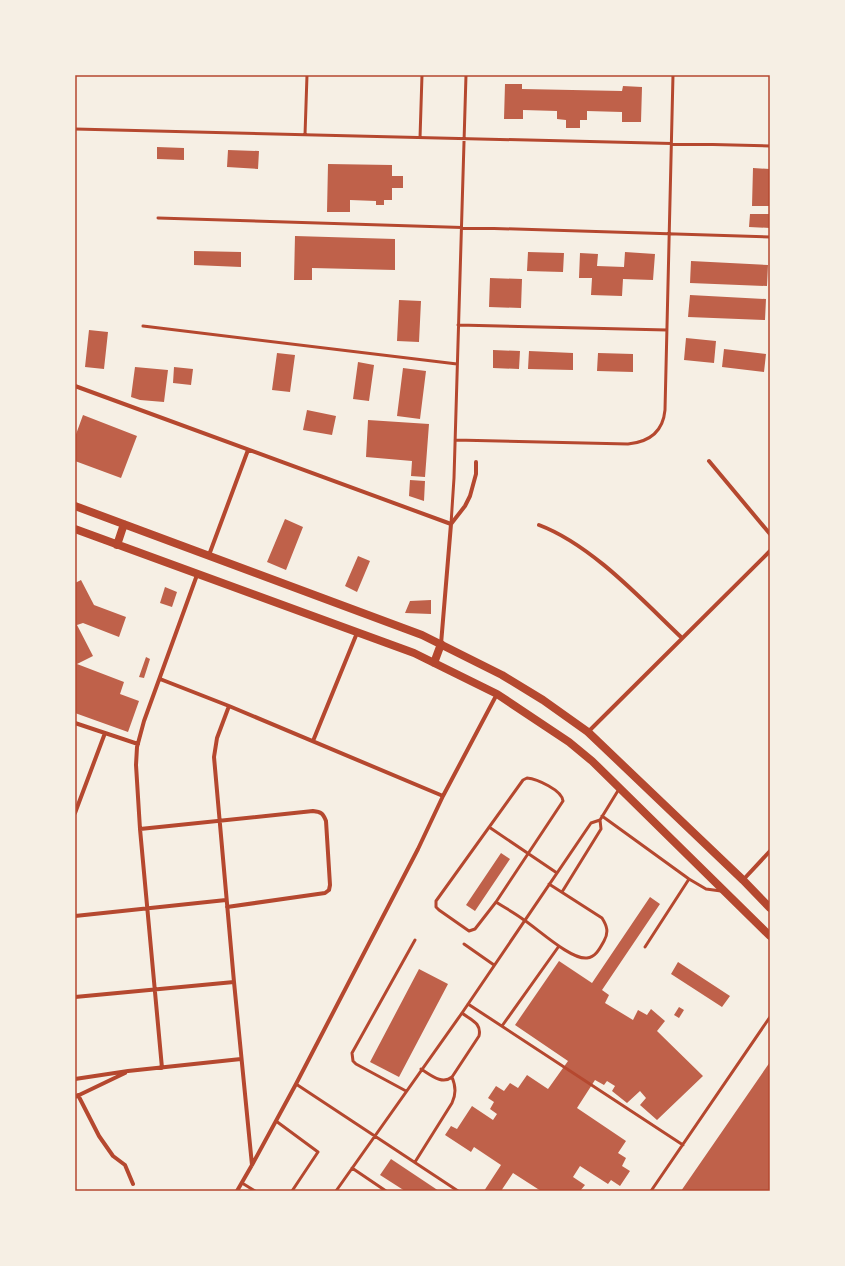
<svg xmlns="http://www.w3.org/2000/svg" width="845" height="1266" font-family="'IBM Plex Sans',sans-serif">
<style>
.building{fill:#bf614a}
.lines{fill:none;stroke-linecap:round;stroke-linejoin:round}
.service{stroke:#b5482f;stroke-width:3}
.minor{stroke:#b5482f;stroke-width:4}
.secondary{stroke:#b5482f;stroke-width:8}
.neatline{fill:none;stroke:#b5482f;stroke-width:1.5}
</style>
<rect width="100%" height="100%" fill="#f6efe4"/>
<path class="building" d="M 505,84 L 522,84 L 522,89 L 622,91 L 623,86 L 642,87 L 641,122 L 622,122 L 622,112 L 587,111 L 587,120 L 580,120 L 580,128 L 566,128 L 566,120 L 557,119 L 557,111 L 523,110 L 523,119 L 504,119 Z
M 157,147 L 184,148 L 184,160 L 157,159 Z
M 228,150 L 259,151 L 258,169 L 227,167 Z
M 328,164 L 392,165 L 392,176 L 403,176 L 403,188 L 392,188 L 392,200 L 384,200 L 384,205 L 376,205 L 376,201 L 350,200 L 350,212 L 327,212 Z
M 753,168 L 770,169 L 770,206 L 752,206 Z
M 750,214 L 770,214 L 770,228 L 749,227 Z
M 295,236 L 395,239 L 395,270 L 312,268 L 312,280 L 294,280 Z
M 194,251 L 241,252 L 241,267 L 194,265 Z
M 528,252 L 564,253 L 563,272 L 527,271 Z
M 625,252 L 655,254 L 653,280 L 623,279 L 622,296 L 591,295 L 592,278 L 579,278 L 580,253 L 598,254 L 597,266 L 624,267 Z
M 691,261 L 768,265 L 767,286 L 690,283 Z
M 490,278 L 522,279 L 521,308 L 489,307 Z
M 690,295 L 766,299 L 765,320 L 688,317 Z
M 399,300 L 421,301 L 419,342 L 397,341 Z
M 89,330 L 108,332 L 104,369 L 85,367 Z
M 686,338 L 716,341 L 714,363 L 684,360 Z
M 724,349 L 766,354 L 764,372 L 722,367 Z
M 493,350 L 520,351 L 519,369 L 493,368 Z
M 529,351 L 573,353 L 573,370 L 528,369 Z
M 277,353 L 295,355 L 290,392 L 272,390 Z
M 598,353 L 633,354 L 633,372 L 597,371 Z
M 358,362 L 374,365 L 369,401 L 353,399 Z
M 135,367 L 168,370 L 164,402 L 140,400 L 131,397 Z
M 174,367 L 193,369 L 191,385 L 173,383 Z
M 403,368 L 426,371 L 420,419 L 397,416 Z
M 307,410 L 336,416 L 332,435 L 303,430 Z
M 83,415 L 137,436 L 121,478 L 75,461 L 75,437 Z
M 368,420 L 429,424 L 425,477 L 411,476 L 412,461 L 366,457 Z
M 410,480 L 425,481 L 424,501 L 409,496 Z
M 285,519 L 303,527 L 286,570 L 267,562 Z
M 358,556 L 370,561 L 357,592 L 345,586 Z
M 81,580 L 94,605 L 126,617 L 119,637 L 83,623 L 77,625 L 93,656 L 77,664 L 124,682 L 120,694 L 139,701 L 128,732 L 75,713 L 75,583 Z
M 165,587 L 177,592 L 172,607 L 160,603 Z
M 431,600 L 431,614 L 405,613 L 410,601 Z
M 146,657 L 150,659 L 144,678 L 139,677 Z
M 501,853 L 510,859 L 475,911 L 466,905 Z
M 650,897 L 660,904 L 602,990 L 609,995 L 605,1003 L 633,1020 L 638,1010 L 647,1015 L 651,1009 L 665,1021 L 657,1031 L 703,1076 L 657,1120 L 640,1105 L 646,1098 L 640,1091 L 627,1103 L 612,1091 L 615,1086 L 607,1081 L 604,1085 L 595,1080 L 577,1108 L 626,1141 L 618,1153 L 626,1158 L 622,1166 L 630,1171 L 620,1186 L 611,1180 L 608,1184 L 580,1166 L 573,1177 L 585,1185 L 580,1191 L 541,1191 L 513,1173 L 501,1191 L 484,1191 L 501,1165 L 474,1147 L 471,1152 L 445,1135 L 451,1126 L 457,1129 L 472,1106 L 493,1120 L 497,1114 L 490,1109 L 494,1102 L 488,1098 L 496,1086 L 504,1091 L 510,1083 L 518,1088 L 527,1075 L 548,1089 L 568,1061 L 515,1025 L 559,961 L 592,983 Z
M 678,962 L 730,996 L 722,1007 L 671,974 Z
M 419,969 L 448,984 L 399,1077 L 370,1062 Z
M 679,1007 L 684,1010 L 679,1018 L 674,1015 Z
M 770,1062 L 770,1191 L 681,1191 Z
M 391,1159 L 439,1191 L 405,1191 L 380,1175 Z"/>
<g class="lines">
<path class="service" d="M 75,129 L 770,146
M 305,135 L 307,75
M 420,138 L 422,75
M 158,218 L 770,237
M 458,325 L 667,330
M 143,326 L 457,364
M 455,440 L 628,444 C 649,442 663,432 665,410 L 673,75
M 451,524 L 454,478 L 466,75
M 527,778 C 537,779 562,790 563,801 L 496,902 L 475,929 L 469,931 L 439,910 L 436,907 L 436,901 L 523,780 Z
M 602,816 L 689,879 L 706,889 L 721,891
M 489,827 L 557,873
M 562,892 L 601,829 L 600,820
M 496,902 C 505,908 515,913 524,920 C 538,929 571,960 587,958 C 596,957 600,948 604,941 C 609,932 607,926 602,918 L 549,884
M 464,944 L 494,965
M 645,947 L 689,879
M 468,1004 L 683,1145
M 502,1026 L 559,946
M 421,1069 C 431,1075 442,1085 452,1077 L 479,1036 C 482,1023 471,1020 462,1013
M 296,1084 L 458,1191
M 406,1091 L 356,1064 L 353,1061 L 352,1053 L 415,940
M 276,1121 L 318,1152 L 292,1191
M 415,1162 L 452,1103 C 456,1094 456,1087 452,1077
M 352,1168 L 386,1191
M 242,1183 L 255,1191
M 336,1191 L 462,1013 L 591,823 L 600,820 L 619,789
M 651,1191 L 770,1017"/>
<path class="minor" d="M 75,386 L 451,524
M 709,461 L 770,534
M 539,525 C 592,545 642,600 682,638
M 209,555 L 248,450
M 441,644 L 451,524 L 465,506 L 470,496 L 476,474 L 476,462
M 160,679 L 229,706 L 443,796
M 229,706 L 217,738 L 214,757 L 234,982 L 252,1165
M 75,723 L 138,744
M 588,732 L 770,551
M 313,741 L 357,633
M 75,813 L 105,733
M 140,829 L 313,811 C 321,812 323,813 326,821 L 330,885 L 329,890 L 325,893 L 227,907
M 743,880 L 770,851
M 75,916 L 226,900
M 75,997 L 234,982
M 162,1068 L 140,829 L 136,765 L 137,747 L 144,721 L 197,575
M 75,1079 L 128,1071 L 241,1059
M 78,1095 L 99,1136 L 113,1156 L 125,1165 L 133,1184
M 75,1097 L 125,1073
M 237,1191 L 252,1165 L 296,1084 L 418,849 L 443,796 L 497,694"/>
<path class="secondary" d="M 75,506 L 422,635 L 502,675 L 543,700 L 588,732 L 743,880 L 770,908
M 75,529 L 414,653 L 497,694 L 569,742 L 592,761 L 770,936
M 117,545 L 124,524
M 434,663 L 441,644"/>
</g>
<rect width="845" height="1266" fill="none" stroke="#f6efe4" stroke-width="152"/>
<rect x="76" y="76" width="693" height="1114" class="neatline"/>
</svg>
